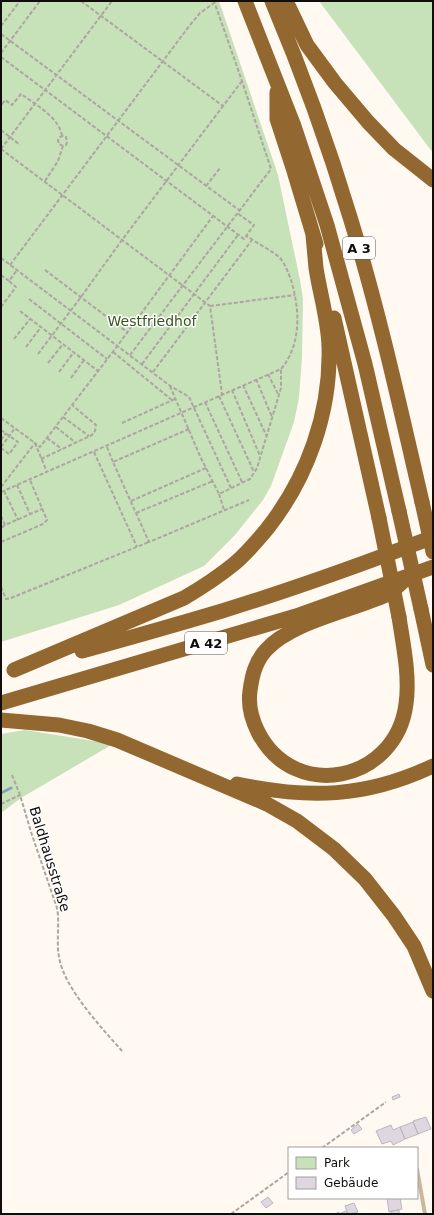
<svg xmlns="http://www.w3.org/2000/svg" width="434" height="1215" font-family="'DejaVu Sans',sans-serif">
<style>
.green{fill:#c7e1b9}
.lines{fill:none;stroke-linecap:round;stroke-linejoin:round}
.stream{stroke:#89a0b4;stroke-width:3}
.building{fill:#dfd7e0;stroke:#bdb6bf}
.path{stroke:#aba6a0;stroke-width:2;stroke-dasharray:4 2;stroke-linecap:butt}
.service{stroke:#ccb69e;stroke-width:4}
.motorway{stroke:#936730;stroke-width:15}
.motorway-bridge{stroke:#936730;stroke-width:15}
.labels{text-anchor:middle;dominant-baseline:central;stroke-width:3;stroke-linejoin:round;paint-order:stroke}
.shield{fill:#fff;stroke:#585654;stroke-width:1}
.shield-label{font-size:13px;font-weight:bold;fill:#100e0a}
.park-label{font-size:14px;fill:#335519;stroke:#fff}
.street-label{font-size:14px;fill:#100e0a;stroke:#fff}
</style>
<rect width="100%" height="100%" fill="#fff9f1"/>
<path class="green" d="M 1,1 L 219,1 L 278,175 L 300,280 L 303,299 L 302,357 L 299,398 L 294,422 L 271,486 L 263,500 L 235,535 L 204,566 L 119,605 L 1,642 Z
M 319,1 L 433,1 L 433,153 Z
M 25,730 L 113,744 L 21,798 L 1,813 L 1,734 Z"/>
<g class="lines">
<path class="stream" d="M 1,793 L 11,788"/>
</g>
<path class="building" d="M 399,1094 L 400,1097 L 393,1100 L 392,1097 Z
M 426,1117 L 431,1129 L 418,1134 L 413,1121 Z
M 413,1122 L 418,1134 L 405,1139 L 400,1127 Z
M 358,1124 L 362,1129 L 354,1134 L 351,1130 Z
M 391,1125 L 393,1130 L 400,1127 L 405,1139 L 393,1145 L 391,1141 L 382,1144 L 376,1131 Z
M 268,1197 L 273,1203 L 266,1208 L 261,1202 Z
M 387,1198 L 400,1198 L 402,1209 L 389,1212 Z
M 354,1203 L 358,1212 L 348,1214 L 345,1206 Z
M 399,1210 L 399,1214 L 391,1214 L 391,1211 Z
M 346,1211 L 348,1214 L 335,1214 L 339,1212 L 339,1214 Z"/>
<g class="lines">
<path class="path" d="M 81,1 L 223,106 L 242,81
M 1,26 L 20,1
M 1,34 L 239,210
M 1,53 L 40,1
M 1,57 L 244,239 L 254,225 L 237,213
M 1,103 L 2,104 L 1,105
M 2,104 L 5,100 L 12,105 L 21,94 C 36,105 59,117 62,136
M 1,130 L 20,145
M 1,149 L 210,306 L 222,394
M 1,149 L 112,1
M 45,181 L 58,161 L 63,146 L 66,145 L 67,142 L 66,137 L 63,136 L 60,137 L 58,140 L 59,144 L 63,146
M 206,186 L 220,168
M 1,258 L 169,385 L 189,397 L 231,488
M 10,265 L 190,25 L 200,13 L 214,3
M 45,270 L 127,332
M 1,275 L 9,281 L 17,270
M 29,299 L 107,359
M 210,306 L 295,295
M 1,307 L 16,287 L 9,281
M 20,311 L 98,371
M 14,339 L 30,319
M 26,347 L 41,327
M 113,352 L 172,400
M 38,354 L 81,297 L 122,240 L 223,106
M 130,355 L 271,169 L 242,81 L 214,1
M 48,363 L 63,344
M 142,364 L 238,235
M 59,372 L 74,352
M 153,372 L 252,240
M 268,374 L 279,396
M 71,378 L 84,360
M 256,379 L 272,417
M 243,385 L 267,437
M 170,386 L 200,456 L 219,494 L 250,479 L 257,468 L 281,388 L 281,369
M 232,390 L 260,456
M 219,396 L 254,472
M 205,402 L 242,482
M 63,417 L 89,436
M 1,418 L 35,443 L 47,472
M 122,423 L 175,399
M 56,427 L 76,443
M 189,429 L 113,462 L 149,542 L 249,500
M 1,430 L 18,442 L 9,454 L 1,448
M 47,438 L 62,449
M 1,440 L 6,433
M 1,447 L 15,428
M 107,447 L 113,462
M 94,452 L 137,547
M 41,459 L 92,435 L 95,431 L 96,425 L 72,405
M 17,485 L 30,514
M 1,487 L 35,443 L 40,447 L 118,345 L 213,216
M 4,491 L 18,520
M 1,492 L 281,369 C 301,345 300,312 292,283 C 289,275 286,265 280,258 C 273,251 256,243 247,236
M 219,494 L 224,510
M 131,501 L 206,468
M 136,513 L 213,481
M 1,516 L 5,525 L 42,509
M 1,528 L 5,525
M 1,542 L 43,524 L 47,520 L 30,480
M 1,587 L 6,599 L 11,598 L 149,542
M 12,775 L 20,795 L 31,832 L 57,908 C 60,924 56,941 59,957 C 64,988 101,1027 122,1051
M 1,804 L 20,795
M 322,1148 L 386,1102
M 231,1214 L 289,1172"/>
<path class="service" d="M 417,1169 L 425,1214"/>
<path class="motorway" d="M 245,1 L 294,126 L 327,225 L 365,364 L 399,511
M 272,1 C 302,72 328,144 350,217 C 379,311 400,407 422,502
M 286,1 L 307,45 L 335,83 L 368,122 L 394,149 L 433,180
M 277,92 L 277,119 L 294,171 L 316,244
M 334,318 L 379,518
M 421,609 L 433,665
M 399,617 C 403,644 410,676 406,704 C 396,782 294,803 258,732 C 252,720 248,705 250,691 C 252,676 255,662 266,650 C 291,622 351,611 386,595 C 394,591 402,582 409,576
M 82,651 C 129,638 175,625 222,611 C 293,589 363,564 433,537
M 14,670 L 184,598 C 201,588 218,577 234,564 C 246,554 257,541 267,529 C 308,477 331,412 329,346 C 328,319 320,294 316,268 C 315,257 314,246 313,235
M 1,703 L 296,616 L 433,567
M 1,720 L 59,725 L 88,731 L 117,740 L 267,804 L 297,821 L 334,849 L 365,879 L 394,916 L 414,946 L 433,991
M 237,784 C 309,799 365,798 433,766"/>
<path class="motorway-bridge" d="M 422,502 L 433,552
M 399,511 L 421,609
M 379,518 L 399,617"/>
</g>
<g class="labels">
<g class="shield">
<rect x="343" y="237" width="32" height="22" rx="3"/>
<rect x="185" y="632" width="42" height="22" rx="3"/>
</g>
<g class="shield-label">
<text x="359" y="248">A 3</text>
<text x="206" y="643">A 42</text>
</g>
<g class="park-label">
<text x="152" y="321">Westfriedhof</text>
</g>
<g class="street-label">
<text transform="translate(50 859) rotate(73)">Baldhausstraße</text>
</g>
</g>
<rect width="434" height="1215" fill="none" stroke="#100e0a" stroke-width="4"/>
<rect x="288" y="1147" width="130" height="52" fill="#ffffff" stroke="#9f9f9d"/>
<rect x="296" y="1157" width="20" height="12" fill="#c7e1b9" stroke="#9f9f9d"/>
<text x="324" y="1167" font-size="12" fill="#100e0a">Park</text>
<rect x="296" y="1177" width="20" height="12" fill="#dfd7e0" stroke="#9f9f9d"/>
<text x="324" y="1187" font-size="12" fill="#100e0a">Gebäude</text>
</svg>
